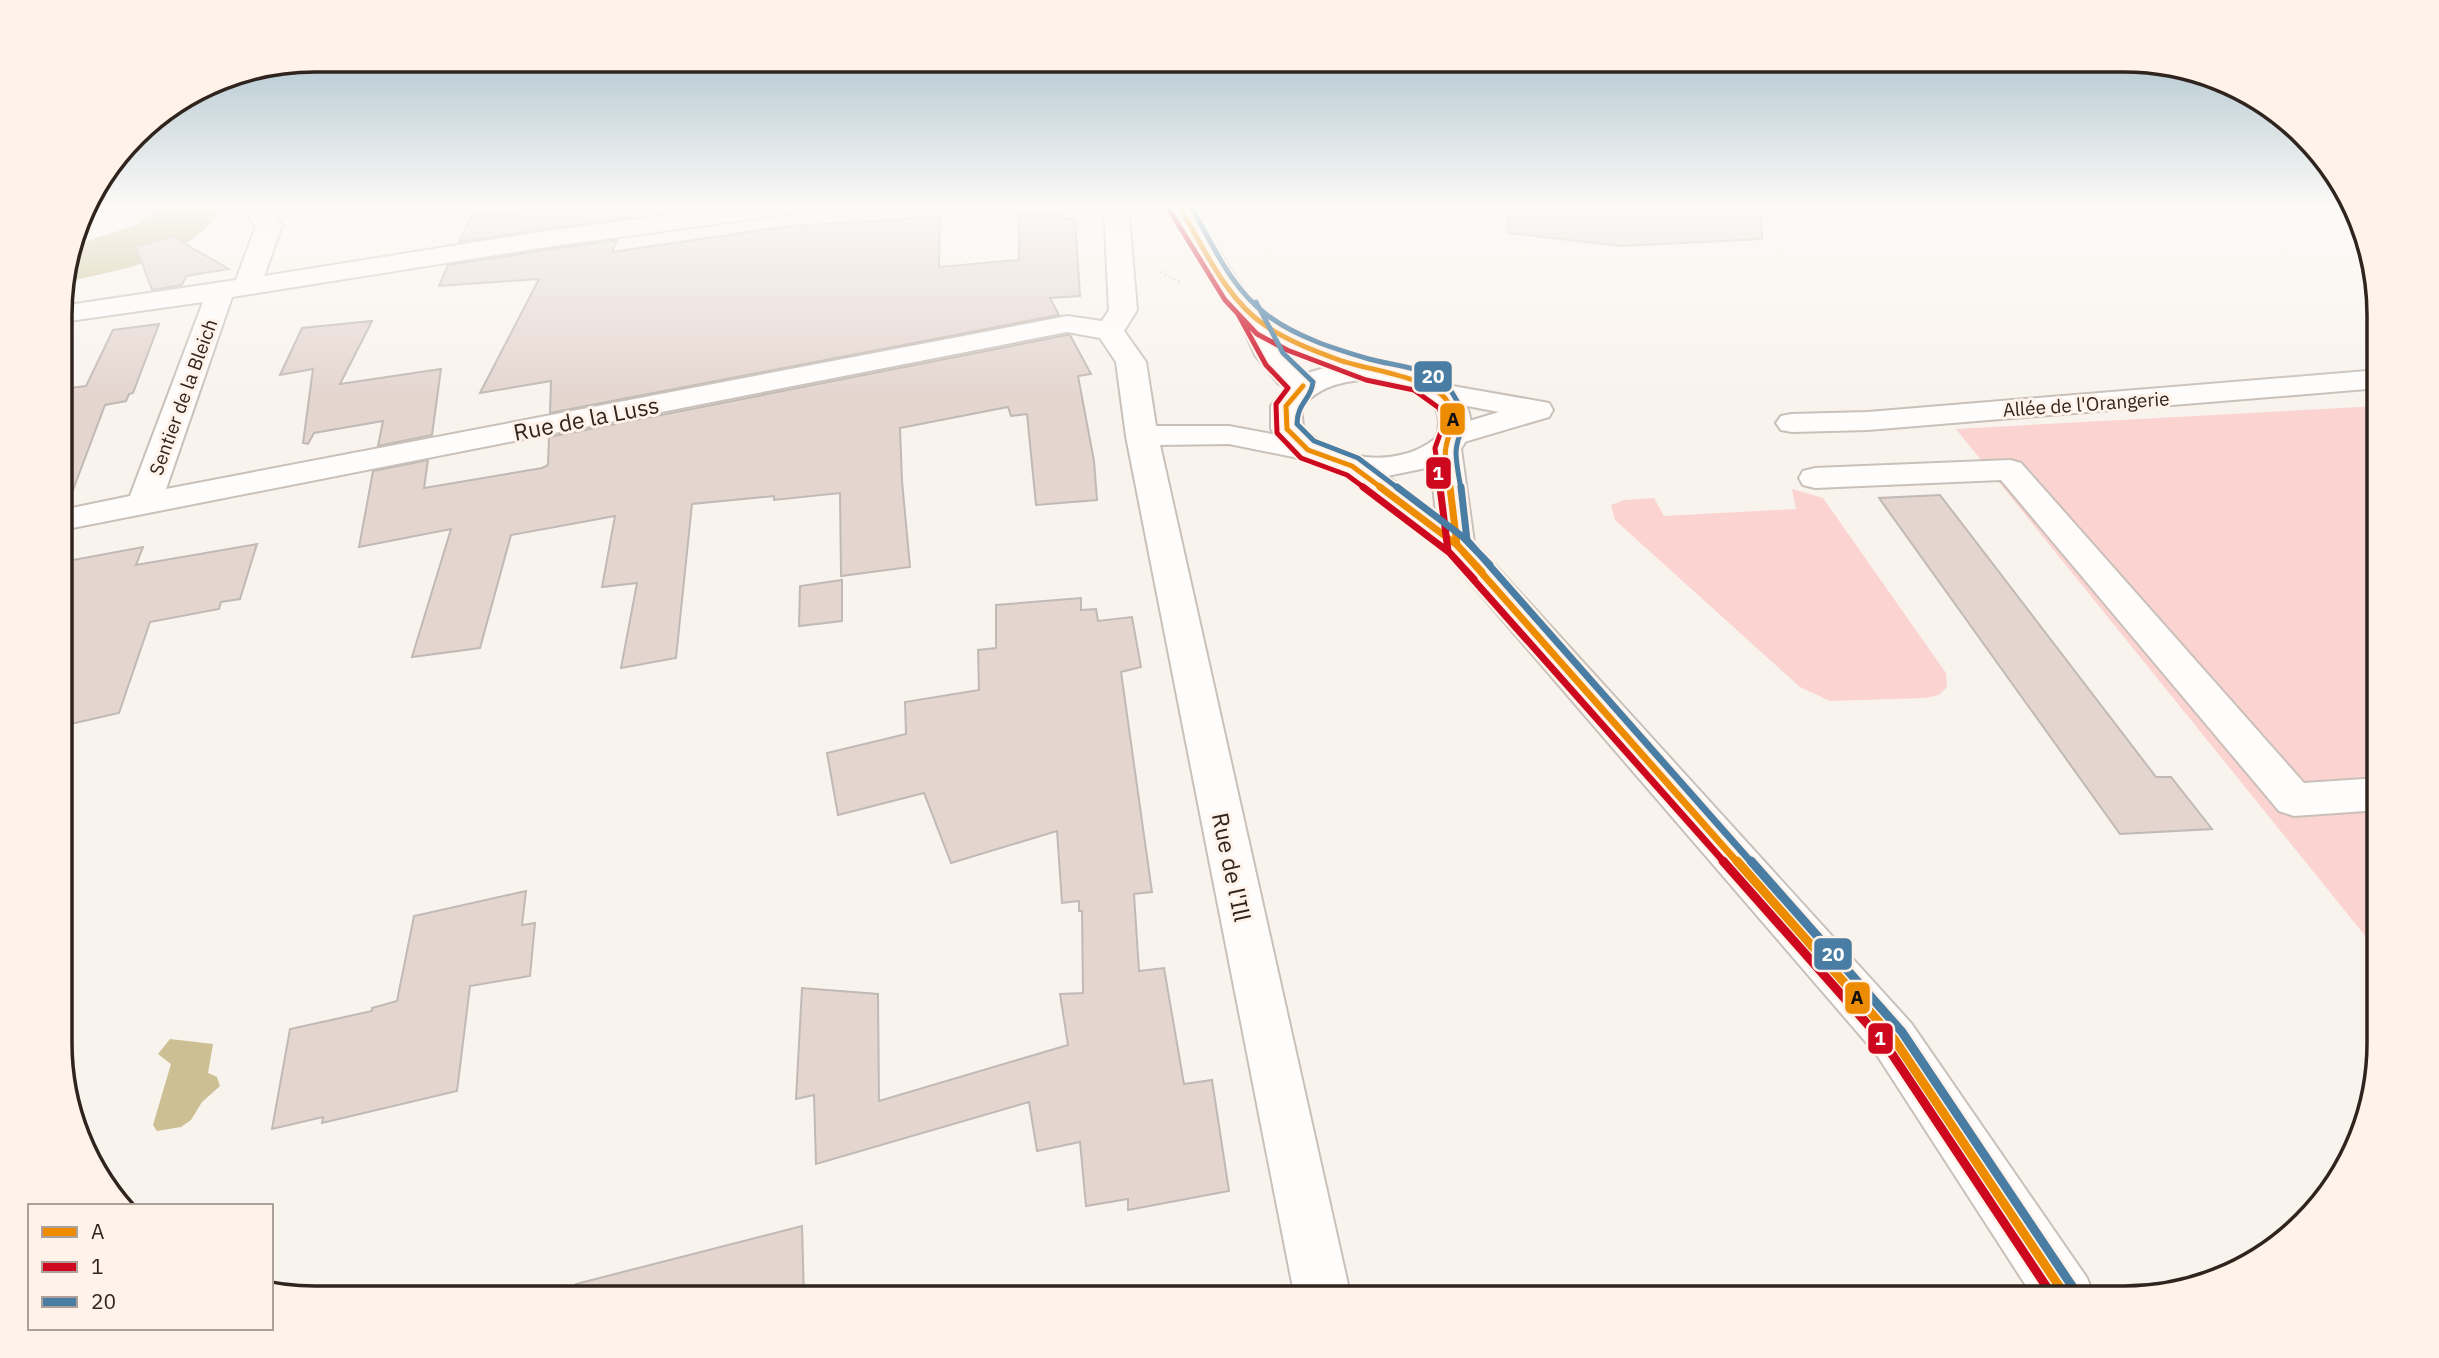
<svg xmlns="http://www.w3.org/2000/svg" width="2439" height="1358" font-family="'IBM Plex Sans',sans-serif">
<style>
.green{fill:#fbd3d1}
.water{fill:#ccbf93}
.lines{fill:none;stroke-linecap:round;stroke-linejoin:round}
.river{fill:#ccbf93;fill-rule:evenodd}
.building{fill:#e4d5cf;stroke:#c1b9b5;stroke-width:2}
.minor-casing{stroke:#c9c0ba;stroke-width:4}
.major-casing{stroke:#c9c0ba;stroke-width:4}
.path{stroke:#dedbda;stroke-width:3.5;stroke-dasharray:2.5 2.5;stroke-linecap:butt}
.minor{fill:#fefdfc;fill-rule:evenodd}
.major{fill:#fefdfc;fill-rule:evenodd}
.bus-1-far2-casing{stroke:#fef2e9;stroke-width:9}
.bus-1-far1-casing{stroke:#fef2e9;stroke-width:12}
.bus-1-casing{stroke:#fef2e9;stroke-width:14}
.bus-2-far2-casing{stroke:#fef2e9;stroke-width:9}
.bus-2-far1-casing{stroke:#fef2e9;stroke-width:12}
.bus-2-casing{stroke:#fef2e9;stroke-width:14}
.bus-3-far2-casing{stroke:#fef2e9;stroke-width:9}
.bus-3-far1-casing{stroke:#fef2e9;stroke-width:12}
.bus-3-casing{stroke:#fef2e9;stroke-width:14}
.bus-1-far2{stroke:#ed8c01;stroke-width:5}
.bus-1-far1{stroke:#ed8c01;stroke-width:7}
.bus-1{stroke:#ed8c01;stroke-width:9}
.bus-2-far2{stroke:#cc071e;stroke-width:5}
.bus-2-far1{stroke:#cc071e;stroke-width:7}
.bus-2{stroke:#cc071e;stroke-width:9}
.bus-3-far2{stroke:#497da3;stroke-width:5}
.bus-3-far1{stroke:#497da3;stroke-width:7}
.bus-3{stroke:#497da3;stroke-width:9}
.labels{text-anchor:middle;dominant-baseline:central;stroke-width:6;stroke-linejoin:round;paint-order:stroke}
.far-street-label{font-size:19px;fill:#30251e;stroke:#fef2e9}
.street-label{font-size:23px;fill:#30251e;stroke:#fef2e9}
.rim{fill:none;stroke:#30251e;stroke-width:3.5}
.line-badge{stroke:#fef2e9;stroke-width:2.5}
.badge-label{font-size:19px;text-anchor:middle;font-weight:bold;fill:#fff}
.pale-badge-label{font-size:19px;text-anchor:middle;font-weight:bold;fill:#111}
</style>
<rect width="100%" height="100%" fill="#f9f3ee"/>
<path class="green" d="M 2379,406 L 2379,953 L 1956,429 Z
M 1792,489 L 1823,498 L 1946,673 L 1947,687 L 1939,695 L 1925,698 L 1830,701 L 1800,687 L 1615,520 L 1611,505 L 1624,500 L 1654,498 L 1664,516 L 1796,509 Z"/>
<path class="water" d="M 170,1039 L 213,1044 L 208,1073 L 217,1077 L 220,1086 L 202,1102 L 191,1120 L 181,1127 L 157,1131 L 153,1125 L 171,1064 L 158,1054 Z"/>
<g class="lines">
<path class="river" d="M 165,206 L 224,206 C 186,262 128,267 67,282 L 62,281 L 73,245 L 134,226 Z"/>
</g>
<path class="building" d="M 590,206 L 632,206 L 627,218 L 459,242 L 471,216 L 589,209 Z
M 1509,206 L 1761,206 L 1762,239 L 1621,246 L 1508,233 Z
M 1063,213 L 1063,219 L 1075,219 L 1080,296 L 1050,298 L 1059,315 L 550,413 L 551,381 L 480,393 L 539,279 L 439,286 L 448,265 L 540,251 L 617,240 L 612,252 L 790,226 L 940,217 L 939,267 L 1019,260 L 1019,214 Z
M 173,237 L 229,269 L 186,276 L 182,285 L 152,290 L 136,247 Z
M 372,321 L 340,384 L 441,369 L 432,435 L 378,446 L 383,421 L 314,433 L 308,444 L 303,443 L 313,369 L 280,375 L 302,328 Z
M 159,324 L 133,393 L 129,394 L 126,401 L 105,405 L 67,506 L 62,507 L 62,389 L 86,386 L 113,330 Z
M 1067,335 L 1070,335 L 1091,374 L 1078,376 L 1094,461 L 1097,500 L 1036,505 L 1027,414 L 1011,416 L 1008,407 L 900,428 L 902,481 L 910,567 L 841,576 L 840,493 L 774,500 L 774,496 L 692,504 L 676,658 L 621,668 L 637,583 L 602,587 L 615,516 L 511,535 L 480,648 L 412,657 L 451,529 L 359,547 L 373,471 L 428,460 L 424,488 L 542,468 L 548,465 L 549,437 Z
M 1940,495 L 2156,777 L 2171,777 L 2212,829 L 2120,834 L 1879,498 Z
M 257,544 L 240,599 L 221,602 L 219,609 L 150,622 L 119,713 L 62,726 L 62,562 L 143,547 L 136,565 Z
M 842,580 L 842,621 L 799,626 L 800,586 Z
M 1081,598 L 1081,610 L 1096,609 L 1098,621 L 1132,617 L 1141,667 L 1121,672 L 1152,892 L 1134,894 L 1139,971 L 1164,968 L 1184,1084 L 1212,1080 L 1229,1191 L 1128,1210 L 1128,1199 L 1086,1206 L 1080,1142 L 1037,1151 L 1029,1102 L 816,1164 L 814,1095 L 796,1099 L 802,988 L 878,994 L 879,1101 L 1068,1045 L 1060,994 L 1083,993 L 1082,911 L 1079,911 L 1079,901 L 1062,903 L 1057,831 L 951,863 L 924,793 L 838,815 L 827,753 L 906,734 L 905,702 L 979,690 L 978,650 L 996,648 L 996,605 Z
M 526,891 L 522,925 L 535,923 L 530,976 L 470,986 L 457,1091 L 322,1123 L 323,1117 L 272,1129 L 290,1029 L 372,1011 L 372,1008 L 397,1001 L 414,916 Z
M 802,1226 L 804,1298 L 578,1298 L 576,1284 Z"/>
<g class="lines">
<g class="minor-casing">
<path id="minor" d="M 241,206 L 267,206 L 282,225 L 264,276 L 540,232 L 735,206 L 807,206 L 804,211 L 795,213 L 540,248 L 232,297 L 166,489 L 1067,316 L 1102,321 L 1109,310 L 1104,206 L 1128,206 L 1137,310 L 1124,331 L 1146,362 L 1156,426 L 1229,426 L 1319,443 L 1324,450 L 1319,457 L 1308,460 L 1229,444 L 1160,445 L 1351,1298 L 1295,1298 L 1126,436 L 1116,362 L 1100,338 L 1067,332 L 62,530 L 62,510 L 130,496 L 203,302 L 62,322 L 62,306 L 236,280 L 256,226 Z
M 2379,370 L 2379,388 L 1868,430 L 1792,432 L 1781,430 L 1776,423 L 1781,416 L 1792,414 L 1868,412 Z
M 1441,384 L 1538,401 L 1549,403 L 1553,410 L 1549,417 L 1454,445 L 1443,443 L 1438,436 L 1443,429 L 1499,412 L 1430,399 L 1426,393 L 1430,387 Z
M 2010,460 L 2021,463 L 2304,783 L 2379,778 L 2379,810 L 2294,816 L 2279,811 L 2001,480 L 1815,488 L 1803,485 L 1799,478 L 1803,471 L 1815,468 Z"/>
</g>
<g class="major-casing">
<path id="major" d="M 1167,206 L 1192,206 C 1209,234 1241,293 1264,312 C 1295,336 1335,349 1371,361 C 1404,372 1444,369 1465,404 C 1474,420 1471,434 1461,449 L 1474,542 L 1911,1023 L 2087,1278 L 2095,1298 L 2034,1298 L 1877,1055 L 1445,553 L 1340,472 L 1314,465 L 1293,454 L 1271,429 L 1271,406 L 1286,388 L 1278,383 L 1255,355 L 1239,318 L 1208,275 ZM 1280,345 L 1330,366 L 1305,374 L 1283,352 ZM 1368,379 C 1400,384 1452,394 1436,438 C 1398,469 1335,462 1303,427 L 1301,407 C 1320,386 1340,382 1368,379 ZM 1431,467 L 1436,513 L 1387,476 Z"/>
</g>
<path class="path" d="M 1231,206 L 1240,231
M 1160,272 L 1180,282"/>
<use href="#minor" class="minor"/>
<use href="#major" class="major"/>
<g class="bus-1-far2-casing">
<path id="bus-1-far2" d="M 1179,206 C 1203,246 1226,300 1266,326 C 1288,341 1315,351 1339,360 C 1367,370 1432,377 1447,401 C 1458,419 1449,430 1446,447 C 1443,459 1449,476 1450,489
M 1303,386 L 1286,406 L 1287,429 L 1308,450 L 1352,466 L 1383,489"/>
</g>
<g class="bus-1-far1-casing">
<path id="bus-1-far1" d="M 1380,487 L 1457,545 L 1482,572
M 1450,487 L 1457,545 L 1738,863"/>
</g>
<g class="bus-1-casing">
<path id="bus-1" d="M 1737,861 L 1894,1039 L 2067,1298"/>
</g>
<g class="bus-2-far2-casing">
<path id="bus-2-far2" d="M 1170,211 L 1225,300 L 1257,334 L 1287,350 L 1366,380 L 1414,390 L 1439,408 L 1444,423 L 1435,448 L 1440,489
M 1238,314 L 1266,365 L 1288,388 L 1276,404 L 1277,433 L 1301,458 L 1347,475 L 1366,489"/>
</g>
<g class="bus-2-far1-casing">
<path id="bus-2-far1" d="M 1363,487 L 1450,553 L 1474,579
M 1440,487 L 1448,551 L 1725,863"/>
</g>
<g class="bus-2-casing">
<path id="bus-2" d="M 1723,861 L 1886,1045 L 2054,1298"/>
</g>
<g class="bus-3-far2-casing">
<path id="bus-3-far2" d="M 1191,206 C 1212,244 1231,288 1267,315 C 1296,337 1335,349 1369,359 C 1401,368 1440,366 1457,401 C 1470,426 1457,431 1456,452 C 1456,464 1459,477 1461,489
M 1256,302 L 1283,353 L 1313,382 C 1311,400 1297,403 1297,424 L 1314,441 L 1358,458 L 1399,489"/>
</g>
<g class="bus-3-far1-casing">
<path id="bus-3-far1" d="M 1397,487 L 1463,537 L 1490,565
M 1461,487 L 1467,540 L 1752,863"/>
</g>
<g class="bus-3-casing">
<path id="bus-3" d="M 1751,861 L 1902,1032 L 2076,1292"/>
</g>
<use href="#bus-1-far2" class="bus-1-far2"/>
<use href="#bus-1-far1" class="bus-1-far1"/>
<use href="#bus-1" class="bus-1"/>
<use href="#bus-2-far2" class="bus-2-far2"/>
<use href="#bus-2-far1" class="bus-2-far1"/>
<use href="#bus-2" class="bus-2"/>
<use href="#bus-3-far2" class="bus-3-far2"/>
<use href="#bus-3-far1" class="bus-3-far1"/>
<use href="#bus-3" class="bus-3"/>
</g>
<linearGradient id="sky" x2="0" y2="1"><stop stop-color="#9db8c6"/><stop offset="0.52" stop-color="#fcfaf7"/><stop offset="1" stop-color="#fcfaf7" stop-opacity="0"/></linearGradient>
<rect width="2439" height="397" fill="url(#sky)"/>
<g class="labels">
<g class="far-street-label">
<text transform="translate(183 397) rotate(-70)">Sentier de la Bleich</text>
<text transform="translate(2086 404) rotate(-4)">Allée de l'Orangerie</text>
</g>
<g class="street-label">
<text transform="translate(586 418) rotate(-11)">Rue de la Luss</text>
<text transform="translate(1232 867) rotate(78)">Rue de l'Ill</text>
</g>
</g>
<path d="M0 0H2439V1358H0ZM315 72H2124A243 243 0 0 1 2367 315V1043A243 243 0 0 1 2124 1286H315A243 243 0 0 1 72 1043V315A243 243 0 0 1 315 72Z" fill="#fef2e9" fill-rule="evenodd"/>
<path class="rim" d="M315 72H2124A243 243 0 0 1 2367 315V1043A243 243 0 0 1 2124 1286H315A243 243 0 0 1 72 1043V315A243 243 0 0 1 315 72Z"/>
<g class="line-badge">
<rect x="1413" y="360" width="40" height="33" rx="7" fill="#497da3"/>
<rect x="1439" y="402" width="27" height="34" rx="7" fill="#ed8c01"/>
<rect x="1425" y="456" width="27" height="34" rx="7" fill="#cc071e"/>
<rect x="1813" y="937" width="40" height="34" rx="7" fill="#497da3"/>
<rect x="1844" y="981" width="27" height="34" rx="7" fill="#ed8c01"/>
<rect x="1867" y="1022" width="27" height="33" rx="7" fill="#cc071e"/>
</g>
<g class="badge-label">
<text x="1433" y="383">20</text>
<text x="1438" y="480">1</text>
<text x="1833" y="961">20</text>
<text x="1880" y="1045">1</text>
</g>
<g class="pale-badge-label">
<text x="1453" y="426">A</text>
<text x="1857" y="1004">A</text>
</g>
<rect x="28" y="1204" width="245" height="126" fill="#fef2e9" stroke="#aca098" stroke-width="2"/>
<rect x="42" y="1227" width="35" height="10" fill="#ed8c01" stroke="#aca098" stroke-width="2"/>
<text x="91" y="1239" font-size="21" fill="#30251e">A</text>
<rect x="42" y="1262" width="35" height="10" fill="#cc071e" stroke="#aca098" stroke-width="2"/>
<text x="91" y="1274" font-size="21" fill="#30251e">1</text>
<rect x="42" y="1297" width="35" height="10" fill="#497da3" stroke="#aca098" stroke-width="2"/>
<text x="91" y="1309" font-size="21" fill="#30251e">20</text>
</svg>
